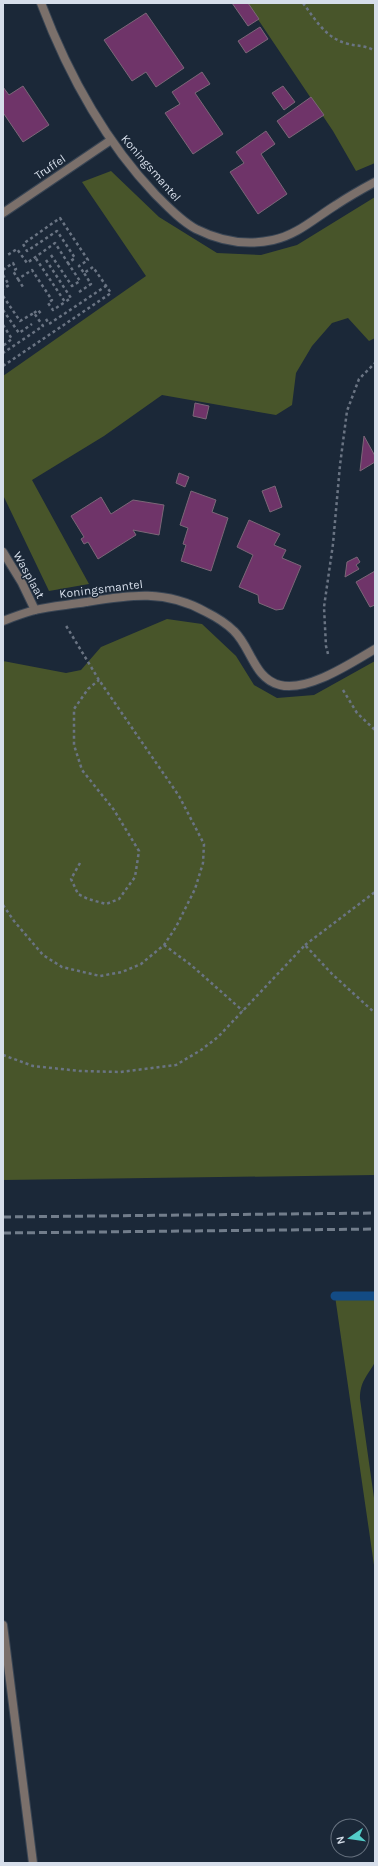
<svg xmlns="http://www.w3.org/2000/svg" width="378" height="1866" viewBox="0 0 378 1866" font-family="Karla,sans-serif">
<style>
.green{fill:#48552a}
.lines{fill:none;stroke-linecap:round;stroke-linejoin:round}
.stream{stroke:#134b84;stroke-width:9}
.building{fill:#6f3469;stroke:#7b6778}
.lane-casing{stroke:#394554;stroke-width:10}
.street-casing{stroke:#394554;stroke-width:10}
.path{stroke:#6a7483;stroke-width:2.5;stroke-dasharray:3 3;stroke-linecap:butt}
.lane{stroke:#7b706b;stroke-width:8}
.street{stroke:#7b706b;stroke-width:8}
.rail{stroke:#727d8b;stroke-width:3;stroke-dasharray:8 4;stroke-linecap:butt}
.labels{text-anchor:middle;stroke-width:3;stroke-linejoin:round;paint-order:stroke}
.street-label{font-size:12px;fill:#d6deea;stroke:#1b2838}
</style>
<rect width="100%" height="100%" fill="#1b2838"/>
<g class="green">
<polygon points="247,3 375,3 375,163 356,171 333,131"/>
<polygon points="111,171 159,217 217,253 261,255 297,245 375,197 375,338 369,341 348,318 332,323 312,346 296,373 292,405 276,415 162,395 104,436 32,480 89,584 49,591 3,495 3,376 146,276 82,182"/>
<polygon points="167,619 202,624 236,656 254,685 277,698 314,695 375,661 375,1175 3,1180 3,661 66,673 81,670 101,647"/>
<path d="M335,1296H375C375,1305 377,1357 375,1362C367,1377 360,1381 360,1399L375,1505V1572Z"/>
</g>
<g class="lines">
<polyline class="stream" points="335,1296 375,1296"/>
</g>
<g class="building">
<polygon points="232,3 248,3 259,19 248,26"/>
<polygon points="146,13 184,68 156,87 146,72 132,81 104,40"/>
<polygon points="260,27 268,39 246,53 238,41"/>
<polygon points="202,72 210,84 195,93 223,134 193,154 165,113 180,104 172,92"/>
<polygon points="23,86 49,125 23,142 4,114 3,115 3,87 9,95"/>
<polygon points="283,86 295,102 284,110 272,93"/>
<polygon points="311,97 324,115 289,138 277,121"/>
<polygon points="266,131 275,144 261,154 287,194 258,214 230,172 244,163 236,152"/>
<polygon points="195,403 209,406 206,419 193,416"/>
<polygon points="364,436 375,456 375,462 360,471"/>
<polygon points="179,473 189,477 185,487 176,483"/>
<polygon points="275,486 282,507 270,512 262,491"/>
<polygon points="191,491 216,500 212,512 228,518 211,571 181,561 186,545 183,544 188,528 180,525"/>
<polygon points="101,497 111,514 133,500 164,505 159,535 133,530 136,535 98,559 88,542 84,544 81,539 84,537 71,516"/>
<polygon points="249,520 280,534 274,545 286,550 282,558 301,566 283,609 276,610 259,603 258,595 239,587 253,555 237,547"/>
<polygon points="357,557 360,562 356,565 359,569 345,577 347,562"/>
<polygon points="375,571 375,605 370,607 356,582"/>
</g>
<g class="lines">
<g class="lane-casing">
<polyline id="lane" points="3,1625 33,1863"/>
</g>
<g class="street-casing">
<g id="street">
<path d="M41,3C68,74 103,139 155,194C167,206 181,221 196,229C220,241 246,246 273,240C297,235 315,218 336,205C348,197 362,189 375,182"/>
<polyline points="3,213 111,140"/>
<polyline points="3,552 22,583 35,610"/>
<path d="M3,621C13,617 24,613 35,610C51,606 69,605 86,602C130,595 165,589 206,612C216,617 226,623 234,631C251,647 254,679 280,685C308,692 351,663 375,649"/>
</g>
</g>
<g class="path">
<path d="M303,3C315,19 325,37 345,43C357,47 363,44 375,51"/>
<polyline points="51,255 72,286 80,281 68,263"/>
<polyline points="46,260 71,298 65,302"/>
<polyline points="3,270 13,263 16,269 13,271 18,279 32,270 52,300 48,303 53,310 65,302 35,257"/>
<polyline points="3,275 9,285 3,289"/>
<polyline points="18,279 23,287"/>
<polyline points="79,292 91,284 84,273"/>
<polyline points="3,296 20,321 34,313 43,326 3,353"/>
<polyline points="3,310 19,333 32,324"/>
<polyline points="34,313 38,310 42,315"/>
<polyline points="46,319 49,324 106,286"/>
<polyline points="3,325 12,339 4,345 3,343"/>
<polyline points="3,366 111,293 93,267 84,273 79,266 88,260 60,218 23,244 27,251 57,231 75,258 68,263 55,243 27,263 17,249 6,256"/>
<polyline points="328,654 326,646 324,607 333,544 340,465 347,411 359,379 375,363"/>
<polyline points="343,690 357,713 375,730"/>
<polyline points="80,863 71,879 78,894 88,899 106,904 119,899 135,877 139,851 114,810 82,770 74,745 74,709 88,689 99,680"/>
<polyline points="3,905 14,921 43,955 62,967 100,976 122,972 141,964 164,945 176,927 195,889 203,863 204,844 179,796 99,680 65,624"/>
<polyline points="164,945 191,965 243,1011"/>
<polyline points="305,945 375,892"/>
<polyline points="3,1055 33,1066 80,1071 120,1072 176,1065 201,1050 218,1037 305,945 332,974 375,1013"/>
</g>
<use href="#lane" class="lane"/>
<use href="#street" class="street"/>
<g class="rail">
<polyline points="3,1217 375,1213"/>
<polyline points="3,1233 375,1229"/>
</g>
</g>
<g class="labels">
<g class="street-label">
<text transform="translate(50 167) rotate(-34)" y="4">Truffel</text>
<text transform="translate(151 168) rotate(49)" y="4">Koningsmantel</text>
<text transform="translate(29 575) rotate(61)" y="4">Wasplaat</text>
<text transform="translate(101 589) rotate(-7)" y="4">Koningsmantel</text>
</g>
</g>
<rect width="378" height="1866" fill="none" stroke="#d6deea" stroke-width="8"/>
<g transform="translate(350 1838) rotate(257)"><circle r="19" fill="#1b2838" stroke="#66717f"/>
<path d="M0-3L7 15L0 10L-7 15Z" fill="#53cdc9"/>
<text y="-6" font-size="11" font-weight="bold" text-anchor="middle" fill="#d6deea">N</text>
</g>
</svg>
